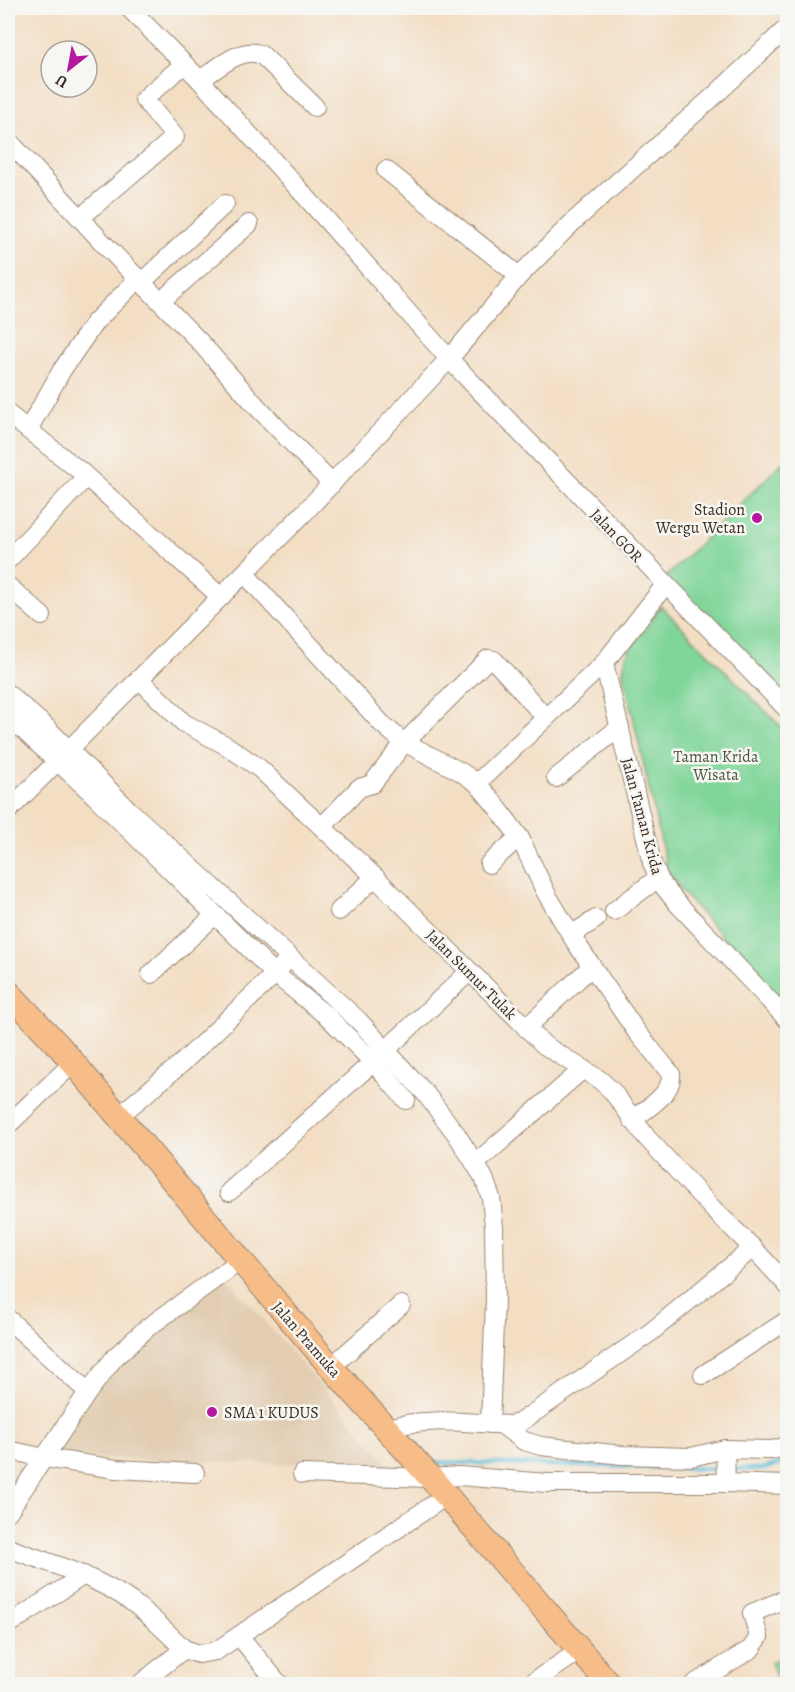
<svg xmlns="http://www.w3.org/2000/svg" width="795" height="1692" viewBox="0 0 795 1692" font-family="Alegreya,serif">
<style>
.built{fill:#e2cdb2}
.green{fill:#80d599;stroke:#5e805c;stroke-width:1.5}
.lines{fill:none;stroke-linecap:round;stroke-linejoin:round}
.stream{stroke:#59bbd7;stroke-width:4.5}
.minor-casing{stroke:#978471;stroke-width:20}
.major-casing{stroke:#978471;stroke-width:26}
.minor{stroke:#fff;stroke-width:18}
.major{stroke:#f7bd88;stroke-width:24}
.poi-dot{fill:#b5179e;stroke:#f6f6f2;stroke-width:2}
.labels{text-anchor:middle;stroke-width:5;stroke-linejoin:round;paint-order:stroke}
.poi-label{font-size:16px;fill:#3b2a1e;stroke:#f6f6f2;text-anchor:end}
.street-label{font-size:16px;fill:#3b2a1e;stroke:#f6f6f2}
.park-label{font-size:16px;fill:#4c553d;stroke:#f6f6f2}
</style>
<rect width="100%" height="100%" fill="#f6f6f2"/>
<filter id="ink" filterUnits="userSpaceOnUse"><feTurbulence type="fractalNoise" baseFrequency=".0167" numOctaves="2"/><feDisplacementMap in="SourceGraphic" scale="12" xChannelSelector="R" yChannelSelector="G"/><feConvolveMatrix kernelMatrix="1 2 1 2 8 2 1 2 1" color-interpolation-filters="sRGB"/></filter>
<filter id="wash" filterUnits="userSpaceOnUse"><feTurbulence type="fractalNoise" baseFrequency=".008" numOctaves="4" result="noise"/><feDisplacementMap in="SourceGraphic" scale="24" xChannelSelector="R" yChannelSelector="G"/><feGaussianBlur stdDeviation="1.35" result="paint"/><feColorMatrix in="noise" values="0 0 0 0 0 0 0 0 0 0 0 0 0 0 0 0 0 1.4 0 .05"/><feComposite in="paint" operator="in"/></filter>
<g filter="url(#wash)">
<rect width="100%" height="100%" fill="#f3dec4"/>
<polygon class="built" points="223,1273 391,1467 52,1457 111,1367"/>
<g class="green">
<polygon points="787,458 787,699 664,579"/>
<polygon points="661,606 787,733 787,1008 683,893 667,869 623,672 626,655"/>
<polygon points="787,1656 787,1684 779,1684 771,1662"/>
</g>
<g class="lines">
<g class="stream">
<polyline points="427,1462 722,1469"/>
<polyline points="730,1469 763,1469 788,1461"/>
</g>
</g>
</g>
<g filter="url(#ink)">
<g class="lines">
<g class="minor-casing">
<g id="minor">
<polyline points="129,8 200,80 324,217 449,359 788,710"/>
<path d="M200,80C217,69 243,44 263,56L315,107"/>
<polyline points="8,140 104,244 198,340 260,410 332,484"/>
<polyline points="386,170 519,276"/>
<polyline points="80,218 175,137 144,99 184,64"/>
<polyline points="142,282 225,204"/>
<polyline points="161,301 249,224"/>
<polyline points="8,414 80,471 221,597"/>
<polyline points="28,430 62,370 95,322 138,279"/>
<polyline points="8,560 86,477"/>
<path d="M245,574L382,724L402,741L461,772L477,783L497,807L520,838L546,893L574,940L636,1031L671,1074C673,1094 646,1109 632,1120"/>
<polyline points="665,585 604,663 652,863 661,883 676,902 788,1020"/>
<polyline points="8,586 42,616"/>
<polyline points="139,679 184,723 227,746 259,768 375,877 544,1045 600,1080 612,1091 647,1138 713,1209 753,1248 788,1286"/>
<polyline points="8,694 45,726 130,811 359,1021 425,1093 457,1135 484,1178 491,1198 494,1227 495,1299 490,1424"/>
<polyline points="8,716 95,796 275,974 182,1063 119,1116"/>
<polyline points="556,778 620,727"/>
<polyline points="477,783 604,663"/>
<polyline points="8,811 303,514 449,359 519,276 574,221 714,96 788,27"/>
<polyline points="322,827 359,788 372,784 404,743 488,659 494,660 545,717"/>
<polyline points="489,864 519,837"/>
<polyline points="339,911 375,877"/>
<polyline points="614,911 658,878"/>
<polyline points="571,935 596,919"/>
<polyline points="282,966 275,974 329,1018 373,1062 469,972"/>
<polyline points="151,974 215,915"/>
<polyline points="526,1028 592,966"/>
<polyline points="8,1125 73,1063"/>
<polyline points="475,1164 583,1069"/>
<polyline points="229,1192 373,1062 406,1100"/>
<polyline points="8,1319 88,1392"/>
<polyline points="331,1367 401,1305"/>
<polyline points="703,1375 788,1320"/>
<polyline points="502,1425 524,1441 541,1446 622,1455 691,1457 725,1449 772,1450 788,1446"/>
<path d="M385,1429C426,1416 468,1423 510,1425L519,1423L651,1332L753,1248"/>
<polyline points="725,1449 726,1483"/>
<polyline points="8,1450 45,1458 116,1469 195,1473"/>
<polyline points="302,1474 431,1478 459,1476 547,1483 726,1483 788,1485"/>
<polyline points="8,1512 88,1392 115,1357 147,1328 240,1261"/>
<path d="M8,1548C50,1563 95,1576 132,1602C151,1616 168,1633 184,1649"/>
<polyline points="8,1625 84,1575"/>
<polyline points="239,1636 279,1684"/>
<polyline points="140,1684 184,1649 199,1654 216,1651 446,1496"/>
<polyline points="530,1684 581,1650"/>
<polyline points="694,1684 751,1649 759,1637 752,1613 788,1598"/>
</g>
</g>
<g class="major-casing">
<polyline id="major" points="8,992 59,1046 331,1367 438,1486 609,1684"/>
</g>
<use href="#minor" class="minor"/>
<use href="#major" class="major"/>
</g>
</g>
<g class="poi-dot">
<circle cx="757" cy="518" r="6"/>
<circle cx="212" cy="1412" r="6"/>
</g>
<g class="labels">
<g class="poi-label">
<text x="745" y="515">Stadion<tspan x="745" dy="18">Wergu Wetan</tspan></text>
<text x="224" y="1418" text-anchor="start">SMA 1 KUDUS</text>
</g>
<g class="street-label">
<text transform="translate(617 535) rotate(46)" y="6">Jalan GOR</text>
<text transform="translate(643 816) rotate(75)" y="6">Jalan Taman Krida</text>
<text transform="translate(472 974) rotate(45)" y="6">Jalan Sumur Tulak</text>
<text transform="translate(307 1339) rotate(49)" y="6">Jalan Pramuka</text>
</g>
<g class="park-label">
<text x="716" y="762">Taman Krida<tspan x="716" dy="18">Wisata</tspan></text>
</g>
</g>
<rect width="795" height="1692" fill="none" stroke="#f6f6f2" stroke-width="30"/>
<g transform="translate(69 69) rotate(211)"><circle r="28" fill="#f6f6f2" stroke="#aba49d" stroke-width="1.5"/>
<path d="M0-4.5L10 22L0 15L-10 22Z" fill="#b5179e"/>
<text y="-9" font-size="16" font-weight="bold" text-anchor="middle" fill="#3b2a1e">U</text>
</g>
</svg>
